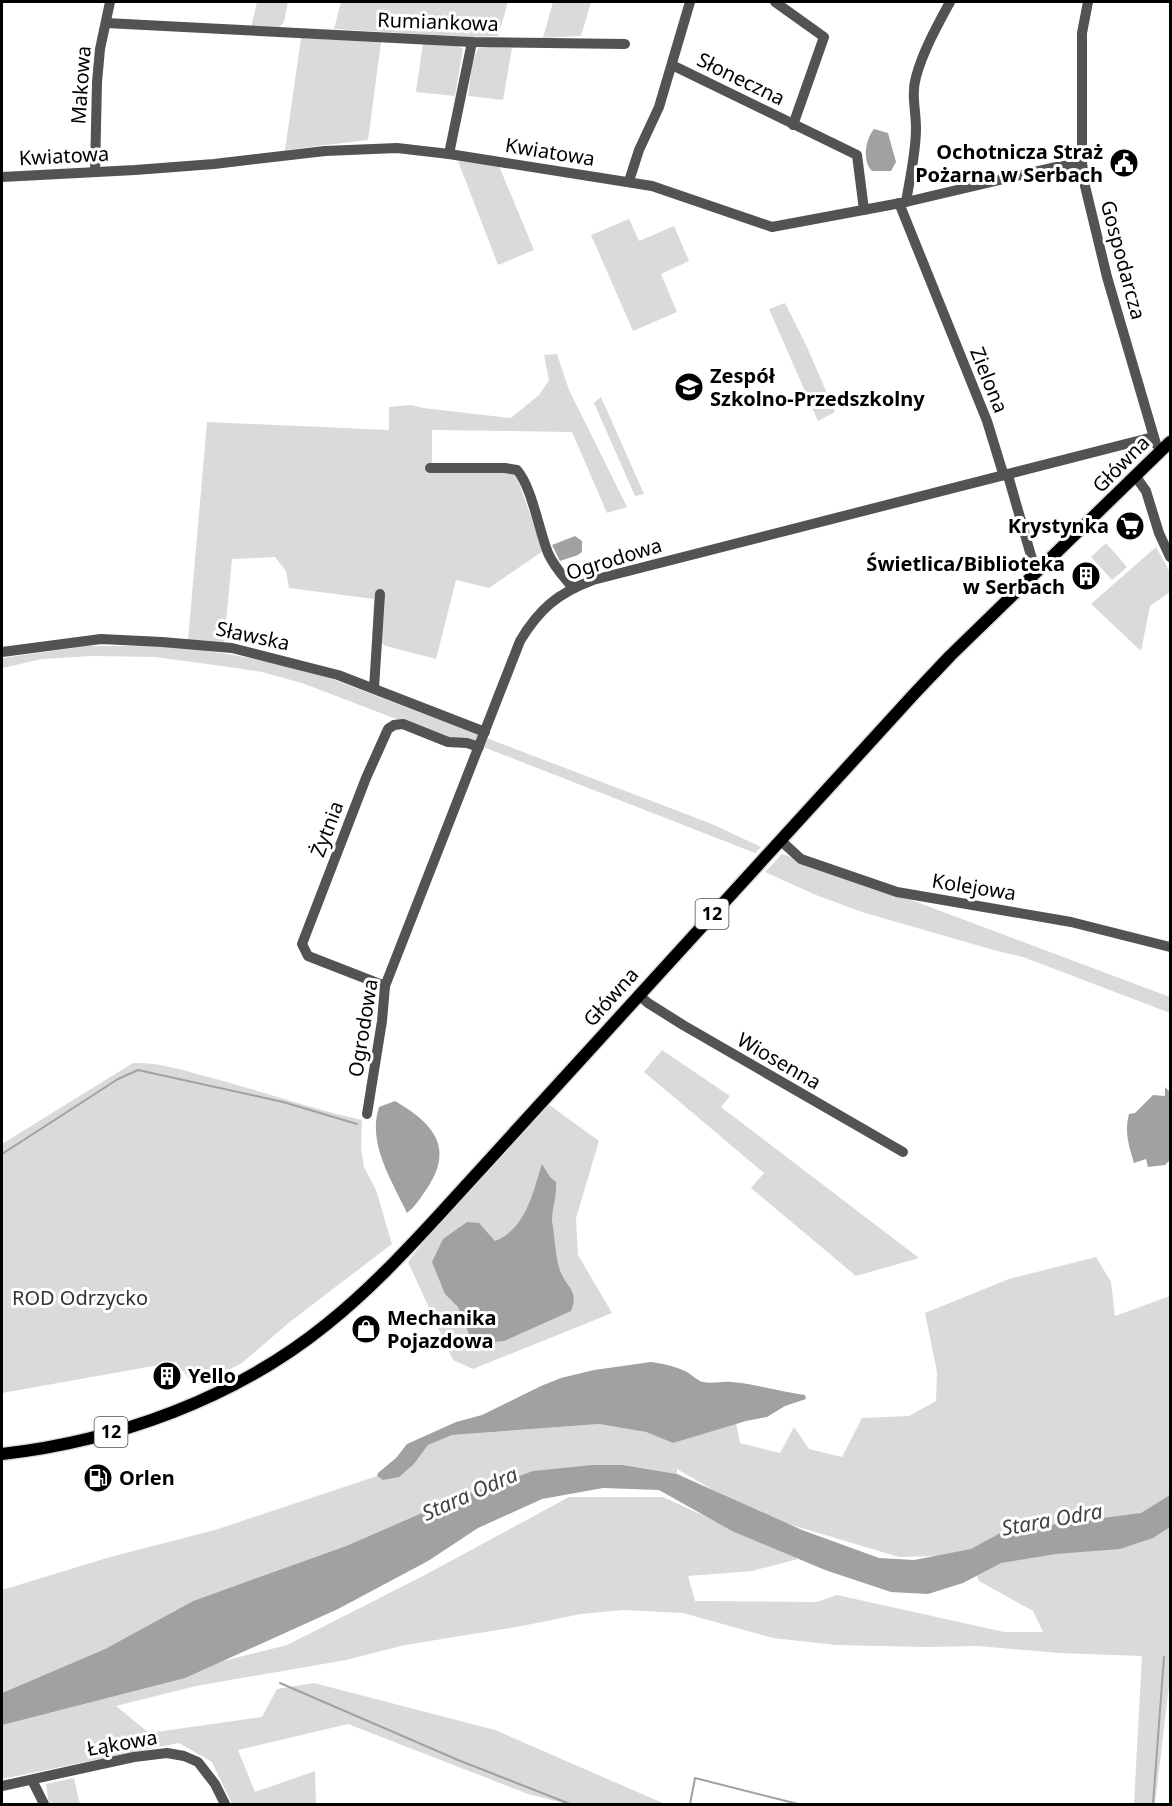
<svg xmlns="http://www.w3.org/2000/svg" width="1172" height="1806" viewBox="0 0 1172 1806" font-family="'Noto Sans',sans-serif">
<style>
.green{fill:#dadada}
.water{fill:#a1a1a1}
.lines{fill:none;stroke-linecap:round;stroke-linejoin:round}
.stream{stroke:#a1a1a1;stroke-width:2}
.major-casing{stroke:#dbdbdb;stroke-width:15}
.minor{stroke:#535353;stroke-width:10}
.major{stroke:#000;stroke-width:12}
.labels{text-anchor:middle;stroke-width:6;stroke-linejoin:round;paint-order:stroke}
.shield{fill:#fff;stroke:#4c4c4c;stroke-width:1.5}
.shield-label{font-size:18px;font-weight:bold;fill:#000}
.street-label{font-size:20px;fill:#000;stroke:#fff}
.poi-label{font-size:20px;font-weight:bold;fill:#000;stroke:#fff;text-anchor:start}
.park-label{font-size:20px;fill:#313131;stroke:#fff}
.water-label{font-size:21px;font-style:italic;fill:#424242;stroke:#fff}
</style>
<rect width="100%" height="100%" fill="#fff"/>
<g class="green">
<polygon points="257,2 288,2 284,22 279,28 251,27"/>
<polygon points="341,2 508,2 498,36 470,37 334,29"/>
<polygon points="553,2 591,2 581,36 543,38"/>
<polygon points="301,38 381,42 368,140 285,150"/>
<polygon points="423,43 455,44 463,49 455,96 416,92"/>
<polygon points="492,47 512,48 503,100 468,96 472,64 478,48"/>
<polygon points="458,161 499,166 534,250 498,265"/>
<polygon points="629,219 639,241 674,226 689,261 661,274 677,312 633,331 591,235"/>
<polygon points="785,303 807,347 835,412 818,421 769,309"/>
<polygon points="557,354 569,390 627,507 607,513 572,432 432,430 432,470 513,473 519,483 543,551 489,588 456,580 436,659 386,646 372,637 374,599 289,588 286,571 275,557 232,559 224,643 188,640 207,422 389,430 389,407 411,405 423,408 511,418 539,395 549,380 544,355"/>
<polygon points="601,397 644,494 635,496 594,403"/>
<polygon points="1106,543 1127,567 1112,580 1091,557"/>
<polygon points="1156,547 1170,572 1170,592 1150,606 1141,651 1091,604"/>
<path d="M88,646C128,646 169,645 209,651C246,656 282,665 319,674L712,824L761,847L755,853L468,741H454L302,683L262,672L222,666L155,657L92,656L42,659L2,668V658Z"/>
<polygon points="782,854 906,898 1170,997 1170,1013 1023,957 997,951 862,912 816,895 765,872"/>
<polygon points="662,1050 730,1096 721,1107 919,1258 856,1276 751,1188 764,1173 644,1072"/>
<path d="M133,1063C156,1062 179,1069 201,1075C255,1089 308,1108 362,1120L361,1148L364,1167L376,1190L392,1244L291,1321L242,1363L195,1386L176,1362L2,1393V1144Z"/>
<polygon points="541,1099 599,1141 576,1218 578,1255 612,1313 473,1369 453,1360 408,1262 476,1172"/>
<polygon points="1096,1257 1111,1282 1115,1316 1170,1296 1170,1677 1155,1804 1134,1804 1142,1656 1060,1653 978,1646 925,1647 836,1645 773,1638 683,1613 623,1610 581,1614 522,1626 405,1645 346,1660 196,1686 116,1706 149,1733 262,1717 277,1689 314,1683 495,1730 665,1804 567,1804 528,1794 348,1724 238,1750 255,1792 315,1771 316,1804 232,1804 212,1762 179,1743 2,1779 2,1717 287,1645 423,1576 569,1497 663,1497 798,1559 752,1571 688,1576 695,1601 817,1602 837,1595 1004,1632 1043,1632 1033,1611 979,1581 968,1555 899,1557 785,1523 727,1498 677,1469 677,1474 623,1465 452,1500 346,1546 193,1601 105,1649 2,1693 2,1590 110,1557 215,1530 377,1476 384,1480 414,1464 428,1445 452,1435 599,1424 646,1432 673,1443 736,1423 740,1443 780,1453 794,1427 809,1449 842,1457 862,1418 909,1416 936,1401 937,1372 925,1313 1009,1279"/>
<polygon points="74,1778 80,1804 49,1804 46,1784"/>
</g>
<g class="water">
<path d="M874,129L888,133L896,162L891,171H872C862,161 865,140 874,129Z"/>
<polygon points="575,536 582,541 582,552 578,555 560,561 552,545"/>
<path d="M1165,1087L1170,1092V1160L1165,1165L1148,1167L1146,1159L1134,1163C1129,1146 1124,1132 1129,1114L1135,1113L1153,1095L1165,1096Z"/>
<path d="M395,1101C431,1122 455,1146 428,1187C421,1197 416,1206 407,1213C392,1181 367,1143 379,1107Z"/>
<path d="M542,1164L550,1177L556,1182C557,1196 552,1208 552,1221C555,1236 555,1259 561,1273C568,1289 579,1291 571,1311L504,1341L473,1344L458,1307L445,1294L432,1262L443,1239L467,1222L479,1223L495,1241C526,1229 533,1192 542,1164Z"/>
<path d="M651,1362C664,1364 675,1366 687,1372C692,1375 698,1381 703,1382C711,1384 723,1381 731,1382C757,1384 780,1392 805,1395L806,1399L785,1406L767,1417L746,1421L673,1443L646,1432L599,1424L452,1435L428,1445L414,1464L399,1477L383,1480L377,1476L378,1473L396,1458L407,1444L456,1422L482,1415L541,1386L561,1378L594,1370Z"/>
<polygon points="592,1465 623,1465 677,1474 802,1530 879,1558 914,1560 971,1549 1004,1531 1141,1513 1170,1495 1170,1527 1153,1538 1120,1549 1056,1554 1001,1563 963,1583 928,1594 891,1592 825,1570 732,1531 659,1490 603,1488 542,1499 478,1528 428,1561 338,1609 185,1678 2,1725 2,1693 105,1649 193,1601 346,1546 452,1500 533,1471"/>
</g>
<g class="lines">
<g class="stream">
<polyline points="2,1154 118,1079 138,1070 283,1102 357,1124"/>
<polyline points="280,1683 458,1760 570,1804"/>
<polyline points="690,1804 695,1778 798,1804"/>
<polyline points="1153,1804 1164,1657"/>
</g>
<g class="major-casing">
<path id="major" d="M2,1454C117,1441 236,1398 327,1324C368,1291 403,1254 438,1216L914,694L950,656L1170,442"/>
</g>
<g class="minor">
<polyline points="775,2 824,37 793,125"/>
<polyline points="1088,2 1082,33 1082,163 1085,186 1107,277 1156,444"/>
<polyline points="106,23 472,42 625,44"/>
<polyline points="672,65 857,155 864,210"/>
<polyline points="449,154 472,42"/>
<polyline points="95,172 97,82 100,49 110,2"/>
<polyline points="2,177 135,170 214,164 325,151 397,148 449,154 652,186 772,227 906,202 1051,168 1082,163"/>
<polyline points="629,181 639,150 659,107 690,2"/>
<path d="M906,202C910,177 916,153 916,128C916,111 911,94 916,77C923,51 937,26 950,2"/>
<polyline points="899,203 987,421 1002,470 1009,479 1036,573"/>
<path d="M430,468H505L517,470C532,487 539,531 548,553C554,567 564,577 573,588"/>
<polyline points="1136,477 1146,491 1159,533 1170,557"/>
<polyline points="2,652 101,639 162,642 232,648 338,675 485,732"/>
<polyline points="374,688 380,594"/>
<polyline points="780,840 801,859 897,892 1071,922 1170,947"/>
<polyline points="385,986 308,956 302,944 366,778 388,729 394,725 403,724 448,742 467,743 479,747"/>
<polyline points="639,995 648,1003 683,1025 903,1152"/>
<path d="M367,1114L382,1021L385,986L520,641C539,609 558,593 593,580L1153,437"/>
<polyline points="32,1780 44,1804"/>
<polyline points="2,1786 134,1757 167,1753 184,1756 198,1762 215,1784 225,1804"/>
</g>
<use href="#major" class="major"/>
</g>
<defs>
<g id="civic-disc" transform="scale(1.5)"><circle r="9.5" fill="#000" stroke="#fff"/><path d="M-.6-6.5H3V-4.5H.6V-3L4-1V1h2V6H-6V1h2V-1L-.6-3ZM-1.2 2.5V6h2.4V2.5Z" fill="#fff"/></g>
<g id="school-disc" transform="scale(1.5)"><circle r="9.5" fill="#000" stroke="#fff"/><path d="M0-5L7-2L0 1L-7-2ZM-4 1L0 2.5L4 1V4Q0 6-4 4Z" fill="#fff"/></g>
<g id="supermarket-disc" transform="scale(1.5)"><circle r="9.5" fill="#000" stroke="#fff"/><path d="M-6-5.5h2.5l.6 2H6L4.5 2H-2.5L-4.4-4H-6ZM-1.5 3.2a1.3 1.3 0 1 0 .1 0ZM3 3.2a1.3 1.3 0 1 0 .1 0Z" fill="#fff"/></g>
<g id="building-disc" transform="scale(1.5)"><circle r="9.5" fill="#000" stroke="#fff"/><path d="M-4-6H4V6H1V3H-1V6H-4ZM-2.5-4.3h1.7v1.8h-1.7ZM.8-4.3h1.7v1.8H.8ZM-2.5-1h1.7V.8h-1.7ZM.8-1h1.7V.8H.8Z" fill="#fff"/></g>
<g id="shop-disc" transform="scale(1.5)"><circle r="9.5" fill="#000" stroke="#fff"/><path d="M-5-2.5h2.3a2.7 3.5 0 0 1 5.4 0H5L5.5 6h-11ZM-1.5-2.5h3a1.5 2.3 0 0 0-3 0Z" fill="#fff"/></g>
<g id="fuel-disc" transform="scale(1.5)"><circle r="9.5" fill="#000" stroke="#fff"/><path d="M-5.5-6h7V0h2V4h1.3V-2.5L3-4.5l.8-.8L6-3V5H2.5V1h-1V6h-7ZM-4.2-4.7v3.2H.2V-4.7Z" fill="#fff"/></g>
</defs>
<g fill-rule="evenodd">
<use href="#civic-disc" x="1124" y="163"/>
<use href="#school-disc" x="689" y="387"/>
<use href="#supermarket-disc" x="1130" y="526"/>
<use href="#building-disc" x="1086" y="576"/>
<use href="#shop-disc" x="366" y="1329"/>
<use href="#building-disc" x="167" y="1376"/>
<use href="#fuel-disc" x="98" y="1478"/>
</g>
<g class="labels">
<g class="shield">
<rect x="695.5" y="899" width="33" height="30" rx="4.5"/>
<rect x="94.5" y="1417" width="33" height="30" rx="4.5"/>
</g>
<g class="shield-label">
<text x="712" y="920">12</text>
<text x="111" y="1438">12</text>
</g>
<g class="street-label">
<text transform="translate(438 22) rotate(2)" y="7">Rumiankowa</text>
<text transform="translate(741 79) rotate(26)" y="7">Słoneczna</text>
<text transform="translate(81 85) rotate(-86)" y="7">Makowa</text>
<text transform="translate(550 152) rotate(9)" y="7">Kwiatowa</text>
<text transform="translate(64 156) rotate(-3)" y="7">Kwiatowa</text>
<text transform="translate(1123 260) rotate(75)" y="7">Gospodarcza</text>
<text transform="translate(989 380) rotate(68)" y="7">Zielona</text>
<text transform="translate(1121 464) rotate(-45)" y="7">Główna</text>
<text transform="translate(614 559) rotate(-17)" y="7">Ogrodowa</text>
<text transform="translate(253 636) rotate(12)" y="7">Sławska</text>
<text transform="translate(327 829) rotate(-69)" y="7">Żytnia</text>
<text transform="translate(974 887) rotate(9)" y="7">Kolejowa</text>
<text transform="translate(611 997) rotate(-48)" y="7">Główna</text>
<text transform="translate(363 1028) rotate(-81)" y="7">Ogrodowa</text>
<text transform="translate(779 1061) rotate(30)" y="7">Wiosenna</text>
<text transform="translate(122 1743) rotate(-10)" y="7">Łąkowa</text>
</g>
<g class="poi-label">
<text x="1103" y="159" text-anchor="end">Ochotnicza Straż<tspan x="1103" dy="23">Pożarna w Serbach</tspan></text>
<text x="710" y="383">Zespół<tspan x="710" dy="23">Szkolno-Przedszkolny</tspan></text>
<text x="1109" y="533" text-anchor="end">Krystynka</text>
<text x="1065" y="571" text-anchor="end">Świetlica/Biblioteka<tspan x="1065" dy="23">w Serbach</tspan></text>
<text x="387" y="1325">Mechanika<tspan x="387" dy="23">Pojazdowa</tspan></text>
<text x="188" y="1383">Yello</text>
<text x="119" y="1485">Orlen</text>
</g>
<g class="park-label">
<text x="80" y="1305">ROD Odrzycko</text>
</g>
<g class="water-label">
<text transform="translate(470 1494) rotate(-24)" y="7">Stara Odra</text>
<text transform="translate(1052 1520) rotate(-10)" y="7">Stara Odra</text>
</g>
</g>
<rect width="1172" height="1806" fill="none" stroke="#000000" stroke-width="6"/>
</svg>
